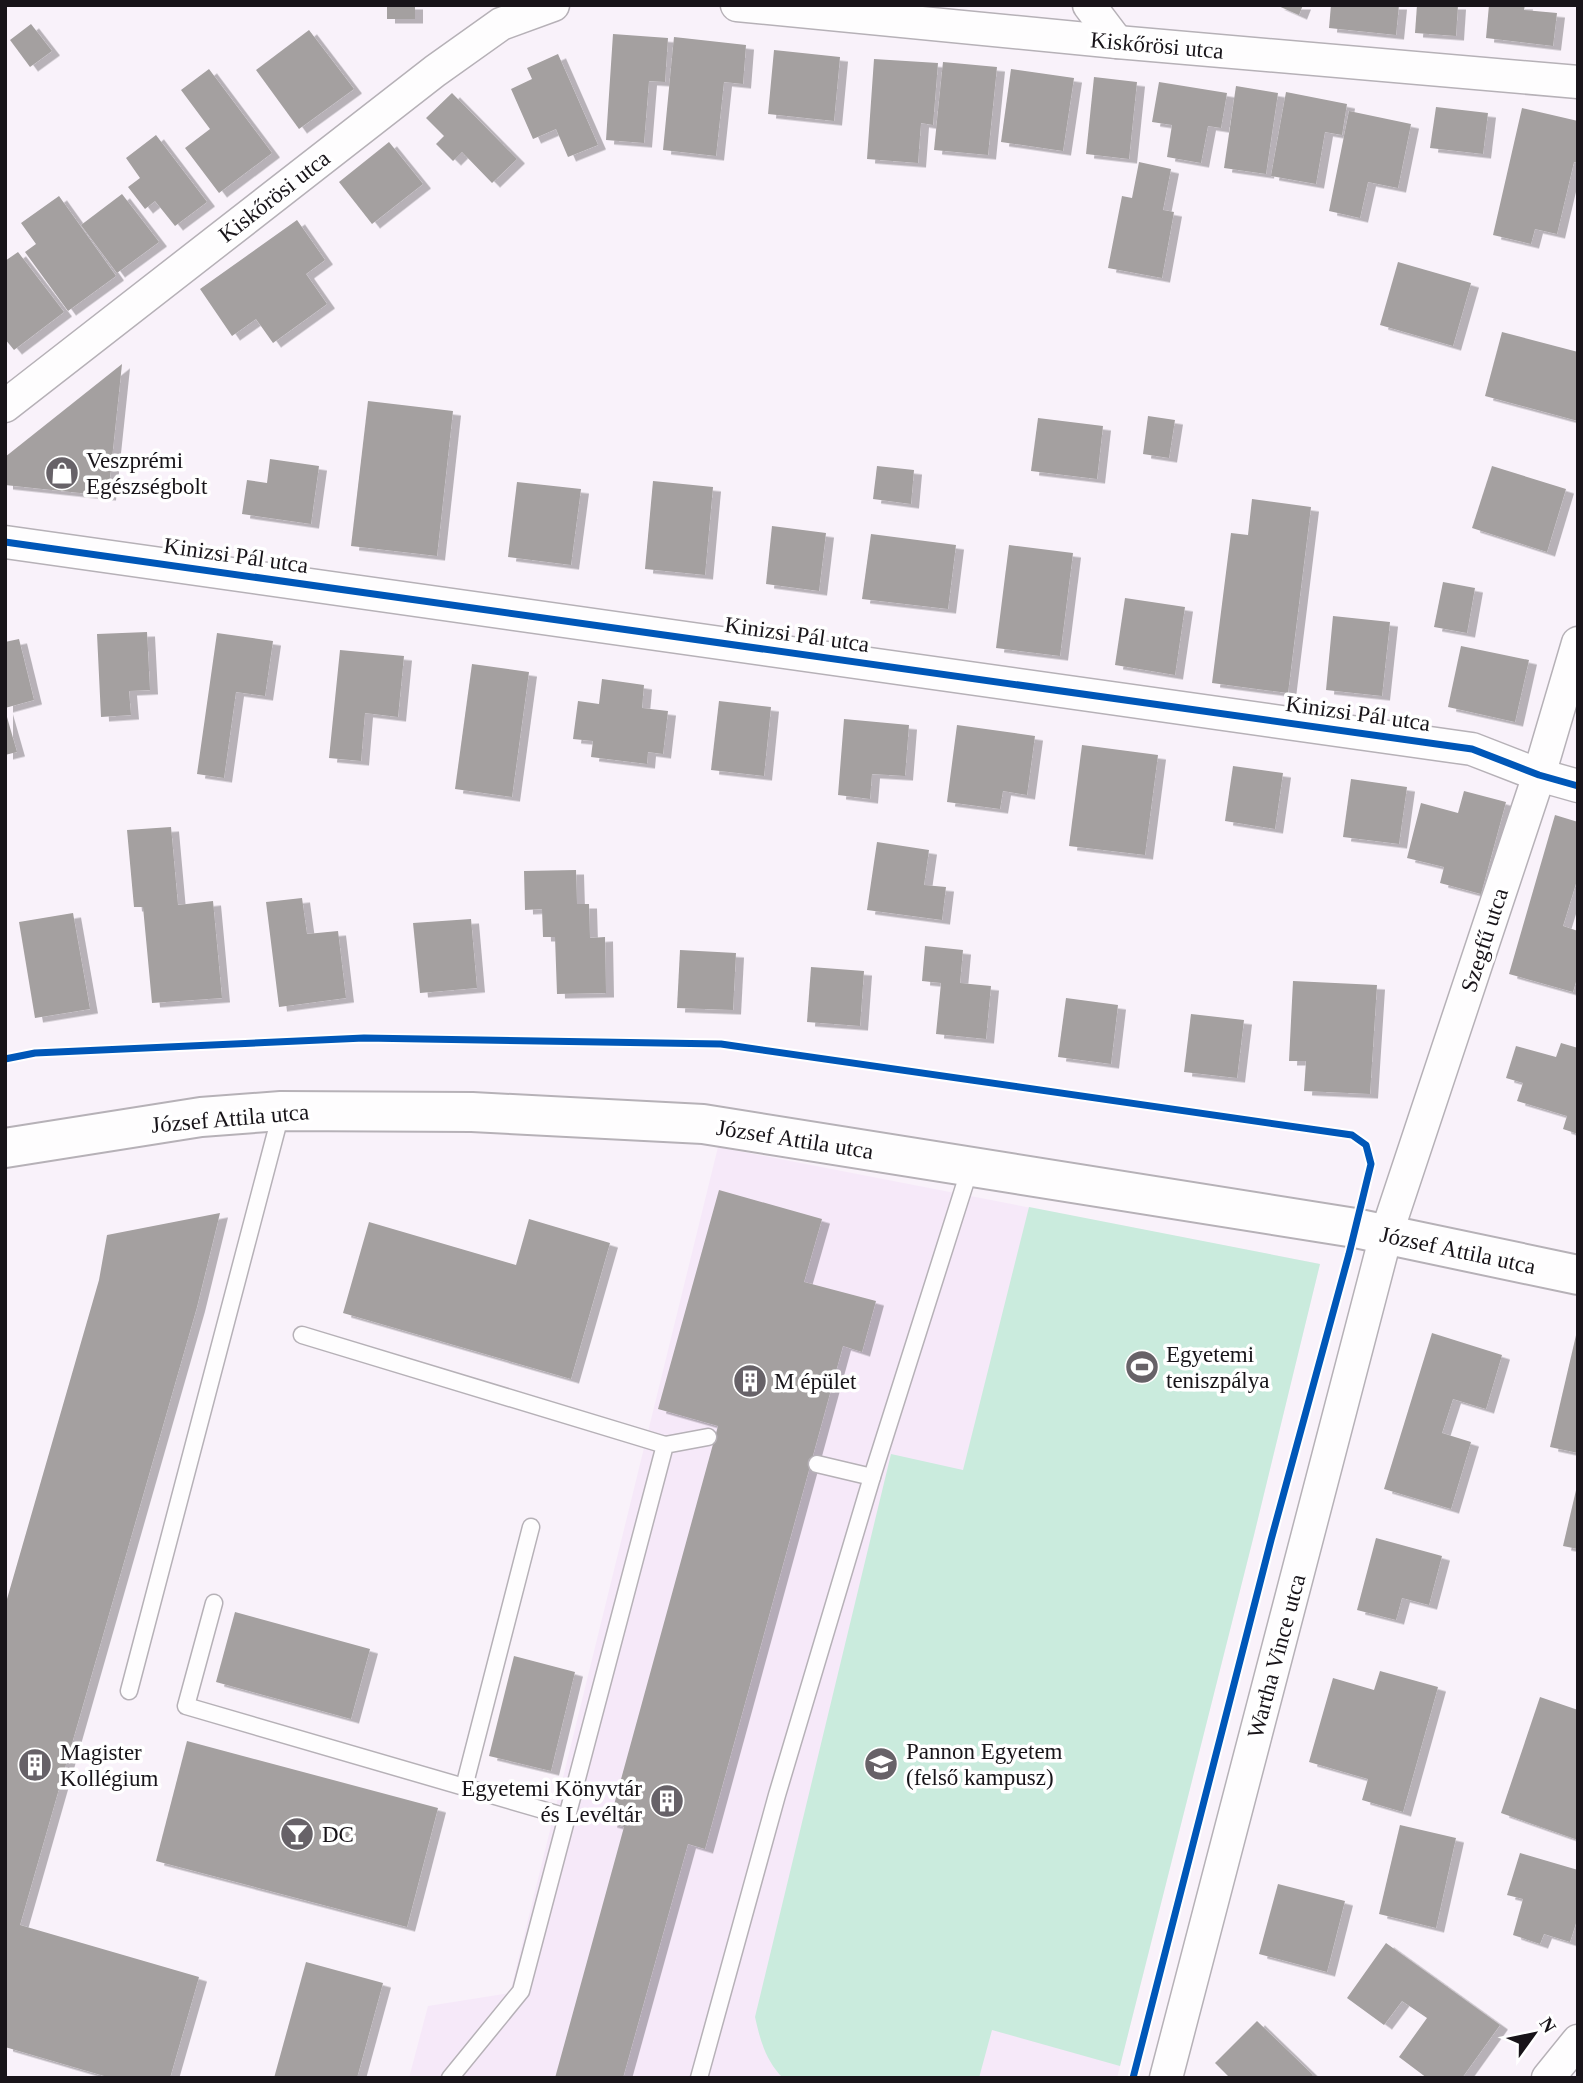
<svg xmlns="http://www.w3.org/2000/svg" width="1583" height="2083" viewBox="0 0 1583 2083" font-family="'Times New Roman',serif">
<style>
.built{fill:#f6e9f9}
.green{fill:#caebdd}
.building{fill:#a4a0a0;filter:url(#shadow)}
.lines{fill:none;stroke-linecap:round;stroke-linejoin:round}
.service-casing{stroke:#b6b1b7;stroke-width:19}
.minor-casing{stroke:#b6b1b7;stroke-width:35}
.tertiary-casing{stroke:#b6b1b7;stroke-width:42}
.service{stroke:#fefdfe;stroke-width:16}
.minor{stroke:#fefdfe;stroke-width:32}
.tertiary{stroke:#fefdfe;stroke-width:38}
.cycleway-casing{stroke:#fff;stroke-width:11}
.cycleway{stroke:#0057b8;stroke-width:7}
.labels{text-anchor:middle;stroke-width:7;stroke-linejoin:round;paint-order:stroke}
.street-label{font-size:23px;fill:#181419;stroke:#fff}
.poi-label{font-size:23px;fill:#181419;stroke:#fff;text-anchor:start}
</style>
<defs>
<filter id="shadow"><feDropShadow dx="8" dy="4.5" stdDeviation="0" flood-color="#0004"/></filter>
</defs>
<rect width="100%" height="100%" fill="#f9f2fa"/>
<polygon class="built" points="718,1147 1320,1264 1254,1535 1117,2078 409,2078 428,2006 510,1993"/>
<path class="green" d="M1029,1207L1320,1264L1254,1535L1120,2066L992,2030L979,2078H783C766,2061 760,2040 755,2017L891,1454L963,1470Z"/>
<g class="building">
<rect x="387" y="5" width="28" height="14"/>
<polygon points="1276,5 1303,5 1299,15"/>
<polygon points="1331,5 1399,5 1396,35 1329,28"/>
<polygon points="1417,5 1458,5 1456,36 1415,33"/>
<polygon points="1489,5 1525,5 1524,10 1557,13 1553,46 1486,38"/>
<polygon points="31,24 52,51 30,67 10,40"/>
<polygon points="309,30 354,89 299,129 256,70"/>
<polygon points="613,34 668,38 665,82 649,81 644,143 606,140"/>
<polygon points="674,37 746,45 743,84 724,82 716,156 663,150"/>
<polygon points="774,50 840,57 834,121 768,114"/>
<polygon points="558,54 598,145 568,157 556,129 533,139 511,89 532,79 527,68"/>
<polygon points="874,59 938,63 933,125 921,123 918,163 867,159"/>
<polygon points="943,62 997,67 988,155 934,150"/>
<polygon points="209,69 272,153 219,193 185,148 210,129 181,90"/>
<polygon points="1011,69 1074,78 1063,151 1001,142"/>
<polygon points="1094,77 1137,82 1129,159 1086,154"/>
<polygon points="1159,82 1227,93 1221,128 1208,126 1201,163 1167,157 1172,125 1152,122"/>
<polygon points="1236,86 1278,93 1266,174 1224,168"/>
<polygon points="1286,92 1347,104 1342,135 1325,132 1316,184 1271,176"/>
<polygon points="452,93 517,159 492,183 462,152 453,161 436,144 444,136 426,118"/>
<polygon points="1436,107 1488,113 1483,154 1430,148"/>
<polygon points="1522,108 1578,121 1578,163 1574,162 1557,234 1535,229 1531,244 1493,235"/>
<polygon points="1349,111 1411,124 1398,188 1368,182 1360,218 1329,211"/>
<polygon points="156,135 207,202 175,226 155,201 145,209 128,187 140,178 126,158"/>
<polygon points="389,142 423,184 372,224 339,182"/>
<polygon points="1139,162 1171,169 1163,210 1174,212 1162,278 1108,268 1122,196 1132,198"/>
<polygon points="122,194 159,242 117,273 81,225"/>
<polygon points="59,196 116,276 68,311 25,252 36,244 21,223"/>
<polygon points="297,220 325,260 306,274 327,304 273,343 256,319 232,336 200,289"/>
<polygon points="18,252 64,312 14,350 5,339 5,261"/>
<polygon points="1398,262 1471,283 1453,346 1380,325"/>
<polygon points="1502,332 1578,352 1578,421 1485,396"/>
<polygon points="122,364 108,496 5,485 5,457"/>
<polygon points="368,401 453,411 437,556 351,546"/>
<polygon points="1148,416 1175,420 1169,458 1143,454"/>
<polygon points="1038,418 1103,426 1097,479 1031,471"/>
<polygon points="270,459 319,466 311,524 242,514 247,480 267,483"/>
<polygon points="877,466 914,470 911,504 873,499"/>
<polygon points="1492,466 1566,489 1547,552 1472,528"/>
<polygon points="653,481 713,487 705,575 645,569"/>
<polygon points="517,482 581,489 571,565 508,557"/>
<polygon points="1252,499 1311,507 1288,693 1212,683 1231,533 1248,535"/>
<polygon points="772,526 826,533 819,591 766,584"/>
<polygon points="871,534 956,545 948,609 862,599"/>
<polygon points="1009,545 1073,553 1060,656 996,648"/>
<polygon points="1443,582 1475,588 1467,633 1434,627"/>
<polygon points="1125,598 1185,607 1175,675 1115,665"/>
<polygon points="1333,616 1390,622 1382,696 1326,690"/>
<polygon points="147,632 150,690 129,691 131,715 101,717 97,634"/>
<polygon points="217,633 273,641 265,696 236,692 224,778 197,774"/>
<polygon points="19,639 34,700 5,708 5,642"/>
<polygon points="1461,646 1529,660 1515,722 1448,707"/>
<polygon points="340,650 404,656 398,717 365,713 361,761 329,758"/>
<polygon points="472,664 529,672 512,797 455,789"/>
<polygon points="602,679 644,685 642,708 668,711 663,754 648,752 647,764 591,757 593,741 573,739 578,701 599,704"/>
<polygon points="719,701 771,707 764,776 711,770"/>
<polygon points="5,710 17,752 5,755"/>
<polygon points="844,719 909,725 905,776 872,774 870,799 838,795"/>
<polygon points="957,725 1035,736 1027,795 1003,791 1000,809 947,802"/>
<polygon points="1082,745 1158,755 1145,855 1069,846"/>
<polygon points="1233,766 1283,773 1275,829 1225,821"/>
<polygon points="1351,779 1407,787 1399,844 1343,837"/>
<polygon points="1464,791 1506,802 1481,894 1440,883 1444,867 1407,858 1421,803 1458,813"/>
<polygon points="1555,815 1578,822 1578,877 1563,926 1578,931 1578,975 1573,992 1509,974"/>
<polygon points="171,827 178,905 213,901 222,998 152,1003 143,907 134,907 127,830"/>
<polygon points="877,842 929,850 924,885 946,887 942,920 867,910"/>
<polygon points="576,870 577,904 589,904 590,938 605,937 606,993 557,994 555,937 543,937 542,909 525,910 524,871"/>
<polygon points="302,898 307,934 338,931 346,998 279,1007 266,902"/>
<polygon points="73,913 90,1009 35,1018 19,922"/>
<polygon points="471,919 477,988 420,993 413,923"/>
<polygon points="925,946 963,950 960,983 991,986 986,1039 936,1034 941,983 922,981"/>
<polygon points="680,950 736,953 733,1010 677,1008"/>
<polygon points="811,967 864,971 860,1026 807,1022"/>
<polygon points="1293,981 1377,985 1370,1094 1304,1091 1306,1061 1289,1061"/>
<polygon points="1066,998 1118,1005 1111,1064 1058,1057"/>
<polygon points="1191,1014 1244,1020 1237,1078 1184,1072"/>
<polygon points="1561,1043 1578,1048 1578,1134 1563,1129 1567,1116 1517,1101 1523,1083 1506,1078 1516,1046 1556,1057"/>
<polygon points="719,1190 822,1219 804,1282 876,1301 862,1352 843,1346 705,1849 688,1844 623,2078 555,2078 624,1827 609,1823 718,1426 658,1409"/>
<polygon points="220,1213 197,1307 20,1925 199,1977 170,2078 111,2078 5,2047 5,1606 99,1280 107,1235"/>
<polygon points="529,1219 610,1243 571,1379 343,1313 369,1222 516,1265"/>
<polygon points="1577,1331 1578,1331 1578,1453 1550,1447"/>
<polygon points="1432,1333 1502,1355 1486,1409 1453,1399 1442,1433 1471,1442 1451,1509 1384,1489"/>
<polygon points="1577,1486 1578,1486 1578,1549 1563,1546"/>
<polygon points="1376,1538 1442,1556 1429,1605 1402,1598 1396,1620 1357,1610"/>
<polygon points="235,1612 370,1649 351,1719 216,1682"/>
<polygon points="514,1656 575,1672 551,1771 489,1756"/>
<polygon points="1380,1671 1438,1687 1403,1812 1362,1800 1368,1779 1309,1762 1333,1678 1374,1690"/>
<polygon points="1540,1697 1578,1710 1578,1840 1501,1813"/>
<polygon points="187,1741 438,1808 407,1927 156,1861"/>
<polygon points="1400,1825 1456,1838 1436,1928 1379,1914"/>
<polygon points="1520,1853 1578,1870 1578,1917 1570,1942 1544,1934 1540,1944 1513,1935 1523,1899 1507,1895"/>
<polygon points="1278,1884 1345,1901 1327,1972 1259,1954"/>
<polygon points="1386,1943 1500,2025 1462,2078 1427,2078 1399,2057 1427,2018 1402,2001 1384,2025 1347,1998"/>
<polygon points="306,1962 383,1983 357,2078 274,2078"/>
<polygon points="1257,2021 1313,2075 1311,2078 1230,2078 1215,2063"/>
</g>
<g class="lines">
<g class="service-casing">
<g id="service">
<polyline points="302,1335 665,1445"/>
<polyline points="817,1464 872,1477"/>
<polyline points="214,1603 186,1706 567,1817"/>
<polyline points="129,1691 281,1113"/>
<polyline points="464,1787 531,1527"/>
<polyline points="450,2078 521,1991 665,1445 708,1437"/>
<polyline points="699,2078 777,1795 872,1477 970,1168"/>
</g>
</g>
<g class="minor-casing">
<g id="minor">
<polyline points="737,5 1117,42 1578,82"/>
<polyline points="1089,5 1117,42"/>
<polyline points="5,406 435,71 501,24 553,5"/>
<polyline points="5,542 1472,749 1539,775 1578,786"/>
<polyline points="1166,2078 1386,1235 1539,775 1578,643"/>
<polyline points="1548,2078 1578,2041"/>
</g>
</g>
<g class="tertiary-casing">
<polyline id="tertiary" points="5,1148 201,1117 281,1111 472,1112 703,1124 1355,1228 1578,1275"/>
</g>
<use href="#service" class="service"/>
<use href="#minor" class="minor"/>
<use href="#tertiary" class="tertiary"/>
<g class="cycleway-casing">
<g id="cycleway">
<polyline points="5,542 1472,749 1539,775 1578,786"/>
<polyline points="5,1059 35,1053 364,1038 721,1044 1352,1135 1366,1145 1371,1164 1349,1254 1271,1540 1133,2078"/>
</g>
</g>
<use href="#cycleway" class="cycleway"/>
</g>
<defs>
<g id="shop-disc" transform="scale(1.75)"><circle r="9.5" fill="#676268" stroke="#fff"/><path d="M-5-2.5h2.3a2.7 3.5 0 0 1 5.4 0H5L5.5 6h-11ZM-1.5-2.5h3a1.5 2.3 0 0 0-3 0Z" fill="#fff"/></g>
<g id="stadium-disc" transform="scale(1.75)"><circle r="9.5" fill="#676268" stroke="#fff"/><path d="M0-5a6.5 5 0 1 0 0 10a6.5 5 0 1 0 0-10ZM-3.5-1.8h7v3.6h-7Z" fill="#fff"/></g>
<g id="building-disc" transform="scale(1.75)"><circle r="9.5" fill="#676268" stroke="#fff"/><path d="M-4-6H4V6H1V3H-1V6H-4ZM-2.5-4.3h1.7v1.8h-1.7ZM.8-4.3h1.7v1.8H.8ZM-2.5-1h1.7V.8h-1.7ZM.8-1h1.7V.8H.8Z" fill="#fff"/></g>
<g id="university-disc" transform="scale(1.75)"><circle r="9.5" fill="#676268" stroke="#fff"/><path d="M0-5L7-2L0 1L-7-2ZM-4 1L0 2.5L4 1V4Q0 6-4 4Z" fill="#fff"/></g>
<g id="bar-disc" transform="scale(1.75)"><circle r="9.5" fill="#676268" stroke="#fff"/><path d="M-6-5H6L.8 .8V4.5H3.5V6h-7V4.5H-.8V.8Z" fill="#fff"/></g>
</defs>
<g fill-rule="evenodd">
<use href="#shop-disc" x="62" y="473"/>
<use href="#stadium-disc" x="1142" y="1367"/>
<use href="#building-disc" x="750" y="1381"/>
<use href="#university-disc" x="881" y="1764"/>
<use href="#building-disc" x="35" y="1765"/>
<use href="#building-disc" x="667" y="1801"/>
<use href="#bar-disc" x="297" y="1834"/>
</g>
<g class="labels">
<g class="street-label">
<text transform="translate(1157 45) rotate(5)" y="8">Kiskőrösi utca</text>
<text transform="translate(274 196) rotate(-38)" y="8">Kiskőrösi utca</text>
<text transform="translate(236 555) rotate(8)" y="8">Kinizsi Pál utca</text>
<text transform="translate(797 634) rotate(8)" y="8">Kinizsi Pál utca</text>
<text transform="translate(1358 713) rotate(8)" y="8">Kinizsi Pál utca</text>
<text transform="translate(1484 940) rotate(-72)" y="8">Szegfű utca</text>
<text transform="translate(230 1118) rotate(-5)" y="8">József Attila utca</text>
<text transform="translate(795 1139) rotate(9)" y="8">József Attila utca</text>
<text transform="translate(1458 1250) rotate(12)" y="8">József Attila utca</text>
<text transform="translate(1276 1656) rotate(-75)" y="8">Wartha Vince utca</text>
</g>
<g class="poi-label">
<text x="86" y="468">Veszprémi<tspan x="86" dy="26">Egészségbolt</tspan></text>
<text x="1166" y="1362">Egyetemi<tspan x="1166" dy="26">teniszpálya</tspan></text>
<text x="774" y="1389">M épület</text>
<text x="906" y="1759">Pannon Egyetem<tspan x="906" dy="26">(felső kampusz)</tspan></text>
<text x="60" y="1760">Magister<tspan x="60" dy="26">Kollégium</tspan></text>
<text x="642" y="1796" text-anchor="end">Egyetemi Könyvtár<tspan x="642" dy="26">és Levéltár</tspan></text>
<text x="322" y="1842">DC</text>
</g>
</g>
<rect width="1583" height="2083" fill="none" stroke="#181419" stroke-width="14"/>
<g transform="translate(1534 2034) rotate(57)" stroke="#ffffff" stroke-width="5" paint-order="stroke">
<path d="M0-5L12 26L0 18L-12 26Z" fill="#181419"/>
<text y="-10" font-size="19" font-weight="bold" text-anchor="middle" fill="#181419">N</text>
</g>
</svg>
